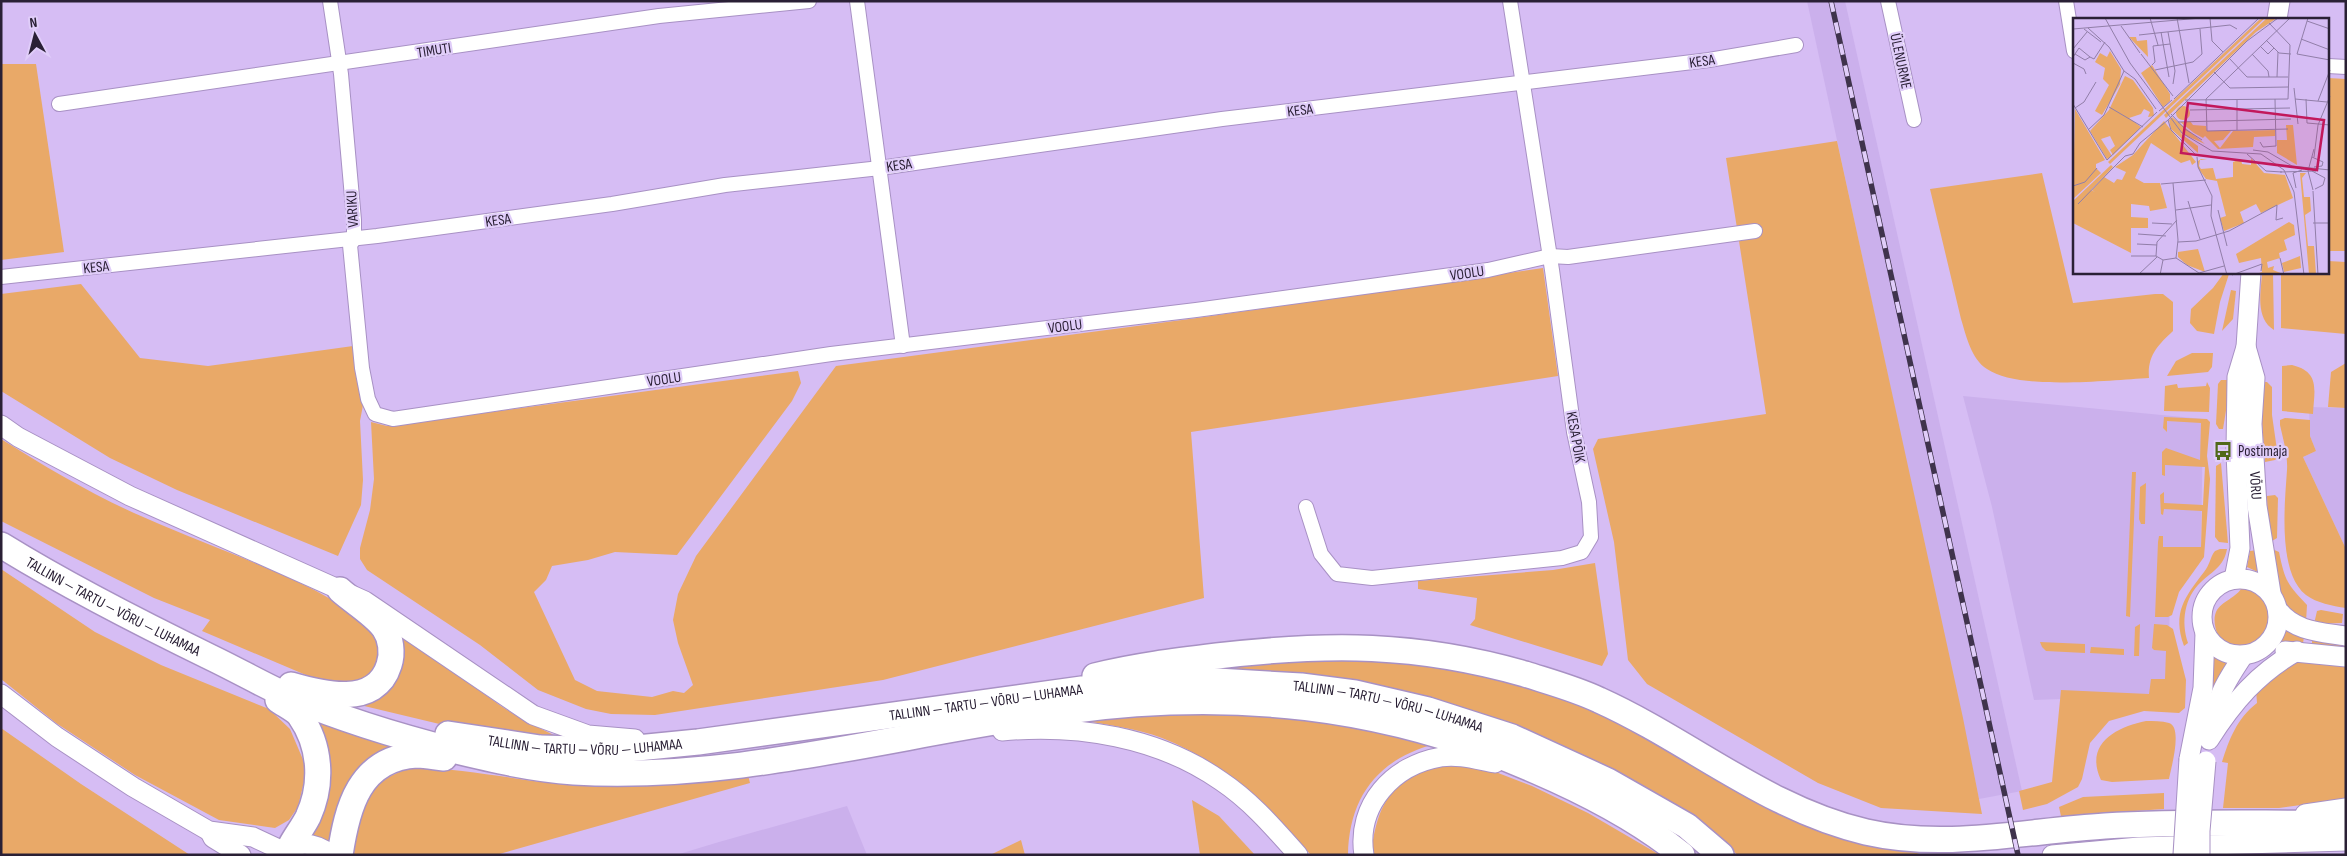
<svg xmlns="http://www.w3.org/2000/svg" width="2347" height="856" viewBox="0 0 2347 856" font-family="'Sofia Sans Condensed',sans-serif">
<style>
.built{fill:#cbb0ec}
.green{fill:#e9a968}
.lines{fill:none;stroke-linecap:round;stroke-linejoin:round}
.street-casing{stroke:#a891c4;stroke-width:16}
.secondary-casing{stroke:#a891c4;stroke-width:21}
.highway-casing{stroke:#a891c4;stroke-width:28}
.street{stroke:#fff;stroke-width:14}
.secondary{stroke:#fff;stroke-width:19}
.highway{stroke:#fff;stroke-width:25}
.rail-casing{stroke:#3f334c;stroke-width:5.5}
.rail{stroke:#e0cdf9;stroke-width:4;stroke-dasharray:11;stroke-linecap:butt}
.secondary-bridge-casing{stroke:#a891c4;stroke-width:21;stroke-linecap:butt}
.secondary-bridge{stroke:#fff;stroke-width:19}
.labels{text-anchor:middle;stroke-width:4.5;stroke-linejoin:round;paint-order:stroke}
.street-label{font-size:15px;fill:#2a2035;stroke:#e0cdf9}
.poi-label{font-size:15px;fill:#2a2035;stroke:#e0cdf9;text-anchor:start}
.inset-road{fill:none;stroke:#917ea8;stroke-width:1}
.view{fill:#c2185b;fill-opacity:0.15;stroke:#c2185b;stroke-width:2.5}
.inset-edge{fill:none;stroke:#2a2035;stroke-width:2.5}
</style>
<rect width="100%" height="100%" fill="#d6bdf4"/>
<g class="built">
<polygon points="1807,1 1845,1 2022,791 1979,799"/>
<polygon points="1963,396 2203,419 2201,547 2170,593 2168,695 2034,700 1992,507"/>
<polygon points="2309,407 2346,408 2346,549 2303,457 2316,451 2310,436"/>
<polygon points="847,806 867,855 676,855 719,842"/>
</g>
<g class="green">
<polygon points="1,64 36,64 64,252 1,260"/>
<polygon points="2328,78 2346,79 2346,251 2328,251"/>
<polygon points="1837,141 1963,718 1982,814 1881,808 1818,783 1647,684 1628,660 1614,542 1593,449 1598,439 1766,414 1726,158"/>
<path d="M2042,173L2073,303L2155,294H2163L2173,302V331C2158,345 2147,356 2149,378C2109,380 2019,391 1987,369C1971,359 1966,335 1961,319L1930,189Z"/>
<polygon points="2328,261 2346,262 2346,334 2281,328 2281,273 2328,272"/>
<polygon points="1543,268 1558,376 1191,432 1204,598 883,680 655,715 611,714 586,709 538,690 480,645 367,570 360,559 360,548 370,510 374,479 371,422 387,426 798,371 801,383 792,401 677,555 615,552 588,560 552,566 546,580 534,592 575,680 597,691 652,697 673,691 684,693 693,685 678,643 673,620 678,594 696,556 836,366 1197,318"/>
<polygon points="2224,273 2229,274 2220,302 2214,334 2197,331 2190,323 2191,309 2213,288"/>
<path d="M2262,273H2273L2274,330C2255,318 2261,292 2262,273Z"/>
<polygon points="81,284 140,358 208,366 353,346 363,405 360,421 363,480 361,505 338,556 177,490 110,458 1,391 1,294"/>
<polygon points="2231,290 2236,291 2233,319 2222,331"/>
<polygon points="2192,353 2213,353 2212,367 2208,372 2167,376 2176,361"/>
<polygon points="2346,363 2346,408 2328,407 2331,372"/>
<path d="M2292,365C2321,372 2314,391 2313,414L2282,411V366Z"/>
<polygon points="2221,380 2231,380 2223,429 2219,429 2216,424 2218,384"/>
<polygon points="2207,382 2210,388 2209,412 2164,411 2165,386 2177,384 2178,388 2206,386"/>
<polygon points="2259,382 2267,382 2272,387 2272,415 2278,457 2275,460 2265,462"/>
<polygon points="2164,417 2207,419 2210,422 2207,456 2210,479 2204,557 2179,592 2172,615 2168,617 2155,617 2158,542 2159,536 2163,536 2163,547 2201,547 2202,511 2164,509 2163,515 2161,514 2160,495 2164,492 2164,503 2203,505 2205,467 2165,465 2165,476 2162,475 2162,452 2166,448 2200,460 2201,423 2167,421 2167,432 2163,428"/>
<path d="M2285,418L2310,420V436L2316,451L2303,457L2346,549V608C2332,606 2317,603 2306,595C2277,572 2285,502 2287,470C2288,455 2283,439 2280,425V420Z"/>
<path d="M1,439C44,466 88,492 134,513C170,529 206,543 243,558C284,576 345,598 373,634C384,649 377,661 371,676L358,683L320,681L202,631L210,620L154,598L1,521Z"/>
<polygon points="2221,463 2228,543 2219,542 2215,537 2216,466"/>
<polygon points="2132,472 2136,472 2130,617 2126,616"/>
<polygon points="2146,483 2145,524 2141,524 2139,519 2140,487"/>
<polygon points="2275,495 2278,498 2277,538 2272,541 2268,530 2267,496"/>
<path d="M2270,548L2279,552C2285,581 2287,584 2307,605L2306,622L2287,608L2277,582Z"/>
<path d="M2220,549H2227C2224,566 2213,571 2201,582C2184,598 2181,622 2188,643L2184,646C2172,612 2185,597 2204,572C2210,565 2210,557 2215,551Z"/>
<polygon points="2258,550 2260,573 2247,567 2250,551"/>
<polygon points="1595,563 1608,654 1602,666 1470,625 1475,619 1477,598 1418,589 1418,581 1553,570"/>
<polygon points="1,569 95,632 161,665 269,709 290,729 307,769 298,807 289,820 275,828 219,820 135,775 56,723 1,679"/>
<path d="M2243,586C2304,614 2241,672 2218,635C2215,629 2213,619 2216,612C2222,600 2236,599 2243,586Z"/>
<polygon points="2321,610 2343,614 2342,623 2314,624 2317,611"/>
<polygon points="2140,624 2139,656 2134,656 2135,627"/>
<polygon points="2154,624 2167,625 2173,629 2186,680 2185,708 2179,713 2144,711 2109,721 2090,743 2082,779 2078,787 2047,804 2023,810 2019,791 2052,782 2061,690 2149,694 2151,679 2165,679 2166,651 2154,650 2152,648"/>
<polygon points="2286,629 2304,637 2303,643 2281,641"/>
<polygon points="397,631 501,706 525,721 562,739 452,727 360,705"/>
<polygon points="2312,639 2346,644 2346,650 2312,645"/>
<polygon points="2040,642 2085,644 2085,653 2046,651 2042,647"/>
<polygon points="2091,647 2124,649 2124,655 2090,653"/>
<polygon points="2210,653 2227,664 2214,691 2209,690"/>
<polygon points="1264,657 1407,659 1567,694 1743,790 1931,849 1914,855 1738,855 1694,821 1192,669"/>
<path d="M2292,659L2346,666V799L2279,808H2223L2228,763L2222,762C2229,740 2237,718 2257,703L2256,689Z"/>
<path d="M1165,710L1318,718L1435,744C1378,759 1349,797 1348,855H1311C1267,808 1224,762 1162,738C1136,728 1107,725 1080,720Z"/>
<path d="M312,717L402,747L330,843L309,834C315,821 324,808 328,795C335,768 321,742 312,717Z"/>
<path d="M2146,721C2153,721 2162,721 2169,723C2183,727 2171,768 2169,779L2112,782L2101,780C2084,744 2116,727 2146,721Z"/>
<polygon points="1,728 81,784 190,855 1,855"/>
<path d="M1459,765L1493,771L1532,786L1588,813L1660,855H1371C1377,796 1399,769 1459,765Z"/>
<path d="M408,768C459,767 509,779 559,784C622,790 686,783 748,775L750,783L496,855H351C353,828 360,797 383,781C391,775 400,772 408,768Z"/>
<polygon points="2164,793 2164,809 2061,816 2059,807 2083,797"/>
<polygon points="1192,800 1219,816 1255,855 1200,855"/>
<polygon points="1021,840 1025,855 990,855"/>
</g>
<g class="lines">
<g class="street-casing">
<g id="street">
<polyline points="330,1 341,74 354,220 354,239 350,245 362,368 368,399 375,414 393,419 831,354 1196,310 1488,270 1550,256 1568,257 1755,231"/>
<polyline points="857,1 903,346"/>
<polyline points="1888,1 1914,120"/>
<polyline points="2066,1 2074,51"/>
<polyline points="2328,66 2346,67"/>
<polyline points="59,104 659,16 809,1"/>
<polyline points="1,277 377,236 612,204 725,185 880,168 1222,119 1709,60 1796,45"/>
<polyline points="1306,507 1321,554 1337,574 1372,578 1562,558 1582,552 1591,537 1589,502 1574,432 1552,270 1510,1"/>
</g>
</g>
<g class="secondary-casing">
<g id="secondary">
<polyline points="2277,19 2280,1"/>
<path id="s1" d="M2246,347L2255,378L2252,424L2257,506L2271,593"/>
<polyline points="1,425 18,437 130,496 365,601 533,715 588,735 635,739"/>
<circle cx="2240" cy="617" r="38"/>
<polyline points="2234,579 2240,548 2236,452 2237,377 2246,347 2251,272"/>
<path d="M2278,610C2295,632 2321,632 2346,636"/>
<polyline points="2285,651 2346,657"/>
<polyline points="1,694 57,737 133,787 209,831 253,837 283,851"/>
<path d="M2211,729C2217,696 2225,683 2243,656"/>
<path d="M1002,731C1078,724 1158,737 1221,781C1251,801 1274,828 1298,855"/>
<path d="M2209,740C2233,702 2258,673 2297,651"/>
<polyline points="2189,759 2203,688 2205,633"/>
<polyline points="2305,814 2346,808"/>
<polyline points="210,832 213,838 241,855"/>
<path d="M283,852C300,840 316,843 332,855"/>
<path d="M1364,855C1356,805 1393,765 1441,757C1458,754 1478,760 1495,763"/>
<polyline points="2052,855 2139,847 2346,841"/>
</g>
</g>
<g class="highway-casing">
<g id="highway">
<path id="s2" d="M1,545C69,587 140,623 212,658C239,671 265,686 292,698C344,720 397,736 452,750C493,760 532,769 574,772C740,782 903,732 1067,711C1231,689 1384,704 1536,771C1587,793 1638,819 1682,855"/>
<path d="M1095,676C1135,666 1176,661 1217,656C1328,643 1417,643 1525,674C1550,682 1576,689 1599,700C1690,741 1767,809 1866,832C1945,850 2025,831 2105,826C2185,821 2266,824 2346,823"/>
<path d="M291,685C322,694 376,708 389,665C393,653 391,638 384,628C375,615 352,601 340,590"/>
<path d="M278,700C285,705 296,710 300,716C321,746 323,784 308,817C303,827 295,837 290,847"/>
<path id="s3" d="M448,734L540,748L617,750L698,742L1082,689L1217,681L1301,686L1355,693L1428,710L1512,737L1608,781L1687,826L1721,855"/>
<path d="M340,855C347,808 359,758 417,755C425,755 435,757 444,758"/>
</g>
</g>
<use href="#street" class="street"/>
<use href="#secondary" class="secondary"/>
<use href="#highway" class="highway"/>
<g class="rail-casing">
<polyline id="rail" points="1831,1 2018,855"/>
</g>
<use href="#rail" class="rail"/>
<g class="secondary-bridge-casing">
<g id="secondary-bridge">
<polyline points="2183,855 2189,759"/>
<polyline points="2200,855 2200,831 2206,761"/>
</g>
</g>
<use href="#secondary-bridge" class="secondary-bridge"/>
</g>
<defs>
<g id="bus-bare" transform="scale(1.5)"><path d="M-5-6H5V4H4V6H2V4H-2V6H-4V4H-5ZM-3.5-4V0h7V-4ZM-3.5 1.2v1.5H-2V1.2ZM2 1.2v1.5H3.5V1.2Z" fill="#51691a" stroke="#e0cdf9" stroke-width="2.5" paint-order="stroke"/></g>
</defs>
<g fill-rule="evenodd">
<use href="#bus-bare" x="2223" y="451"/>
</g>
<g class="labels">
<g class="street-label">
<text transform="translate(434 50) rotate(-9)" y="5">TIMUTI</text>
<text transform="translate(1702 61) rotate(-8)" y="5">KESA</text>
<text transform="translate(1901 61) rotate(78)" y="5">ÜLENURME</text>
<text transform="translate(1300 110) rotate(-7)" y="5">KESA</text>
<text transform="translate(899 165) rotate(-8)" y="5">KESA</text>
<text transform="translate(352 209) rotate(-93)" y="5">VARIKU</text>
<text transform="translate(498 220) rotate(-8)" y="5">KESA</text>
<text transform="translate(96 267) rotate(-6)" y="5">KESA</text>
<text transform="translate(1467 273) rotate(-8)" y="5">VOOLU</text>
<text transform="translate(1065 326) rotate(-7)" y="5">VOOLU</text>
<text transform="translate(664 379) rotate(-8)" y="5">VOOLU</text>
<text transform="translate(1576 437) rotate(80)" y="5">KESA PÕIK</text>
<text dy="5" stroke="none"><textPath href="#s1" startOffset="140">VÕRU</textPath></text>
<text dy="5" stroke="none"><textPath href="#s2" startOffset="128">TALLINN — TARTU — VÕRU — LUHAMAA</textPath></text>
<text dy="5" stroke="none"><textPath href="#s3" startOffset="542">TALLINN — TARTU — VÕRU — LUHAMAA</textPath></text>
<text dy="5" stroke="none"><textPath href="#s3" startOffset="948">TALLINN — TARTU — VÕRU — LUHAMAA</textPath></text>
<text dy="5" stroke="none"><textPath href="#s3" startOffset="138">TALLINN — TARTU — VÕRU — LUHAMAA</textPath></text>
</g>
<g class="poi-label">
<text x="2238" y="456">Postimaja</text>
</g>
</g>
<g transform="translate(2073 18)">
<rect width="256" height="256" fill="#d6bdf4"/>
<path d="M192,0L37,146L35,144L186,2ZM194,0H204L183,14L93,100L91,97ZM56,19H63L64,23L74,22L75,39ZM37,33L48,51L47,66L49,63L29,97L22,93L36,67L30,61L32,50L22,44L27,35L34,39ZM79,47L97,76V83L90,89L68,55ZM52,58L60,62L80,90L81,98L75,99L77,94L71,91L68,96L56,100L68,109L40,137L37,132L42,128L37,118L28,121L39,138L34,141L17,113L36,92ZM103 95a7 7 0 1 1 14 0a7 7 0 1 1-14 0ZM2,91L32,142L23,146V150L28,155L0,181ZM99,99L132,126L107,115L125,128V135L98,111L96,102ZM91,103L123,144L119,147L117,142L108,145L78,125L62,160L71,165H87L94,190L77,193L76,188L58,186V199L75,200V210H58V235L0,205V183L38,147L40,149L18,172L22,174L19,172L31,159L41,165L44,161L49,162L53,154L42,149L60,137ZM117,103L120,107L133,108L134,113H158L150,122L141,123L147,130L160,113L202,112V118L181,119L180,129L145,131L132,118L130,120L121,115L107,104ZM213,107H220L224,147L204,135V122H214ZM178,140L191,155L212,157L220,180L188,195L183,186L167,194L171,205L151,213L147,200L153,198L144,163L133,161L125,150V143L128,141L134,142H127L126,148L128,151L140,150L143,161L160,159V144L168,141L169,146L178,147ZM227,155H233L229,160L231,179H237L238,193L232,197L235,228H241L243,256H236ZM216,204L221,207L222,217L211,222L214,232L206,235L207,240L194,244L195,250L201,248L200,252L210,256H183L189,254L188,240L166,245L163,236ZM125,231L132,254L114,247L105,239V234ZM227,238L228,250L211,254L209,245Z" fill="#e9a968"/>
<path class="inset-road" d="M32,0L57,45L109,115L139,133L188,136L211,152L221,174L231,257M77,0L85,27M104,0L116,65M137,0L139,23L150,34M235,0L224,36L257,42M234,3L257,11M48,8L67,35M0,11L128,0M11,11L28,24M88,14L96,59M95,14L102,53L100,66M66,17L157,7L164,11M228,21L257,32M193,22L206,35L218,36M187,28L195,36L201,30M0,31L14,14M68,36L100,78M179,36L195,53L196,59M0,39L6,30L17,39L12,42L2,36M17,39L21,41L32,24M156,40L174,59H215M0,45L11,51L13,56M79,47L82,44L80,28L97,26M82,52L120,44L129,36L127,11M51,53L62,61L83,91M141,54L157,70L215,69M204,59L205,34M221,70L225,106M101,81L186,0M222,81L254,84M233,81L234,105L257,107M112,82L215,81L217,27L196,5M164,82V112M245,83L257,52M0,86L34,142L84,94M36,89L70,109M2,90L11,84L23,64M117,92L217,90M86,93L99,82M98,96L112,111L129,122M95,102L174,23L205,0M95,102L98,112L124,138M105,104L218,101M215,111L134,113L133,81L217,0M15,112L31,97L51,53L36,29L15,10M187,124L190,129L203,128L202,81M180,132L195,134L219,148L257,152M174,136L193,153L209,154M124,139L125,149L139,178L138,198L154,257M239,139L250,144L249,148L241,149M241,139L245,107L257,78M239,153L252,160L250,167L242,171M207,154L243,153M100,165L105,222L103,240M88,166L133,162M0,168L12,164L24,150M223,170L220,155L229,152M240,172L235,153L241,131M240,173L245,257M115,183L127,221M5,186L38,152L52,138L60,136L67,125L95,102M103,192L138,187M145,192L154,228M79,205L99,206M240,205H257M65,216L93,218M105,224L123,223L156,213L204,187L203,202L210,200M64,226L84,227M58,238H83M103,240L90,242L83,238L84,224L104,202M103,240L126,255L151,248M207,240L211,257M65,257L84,239M87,257L90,242M159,257L189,246L188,253"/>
<path class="view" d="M115,85L251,102L244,152L108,135Z"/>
<rect width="256" height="256" class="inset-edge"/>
</g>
<rect width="2347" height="856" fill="none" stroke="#2a2035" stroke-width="5"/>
<g transform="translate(35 35) rotate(353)" stroke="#e0cdf9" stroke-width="4" paint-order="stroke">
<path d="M0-4L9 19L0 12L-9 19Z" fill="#2a2035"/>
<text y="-8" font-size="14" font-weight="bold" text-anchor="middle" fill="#2a2035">N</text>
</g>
</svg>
